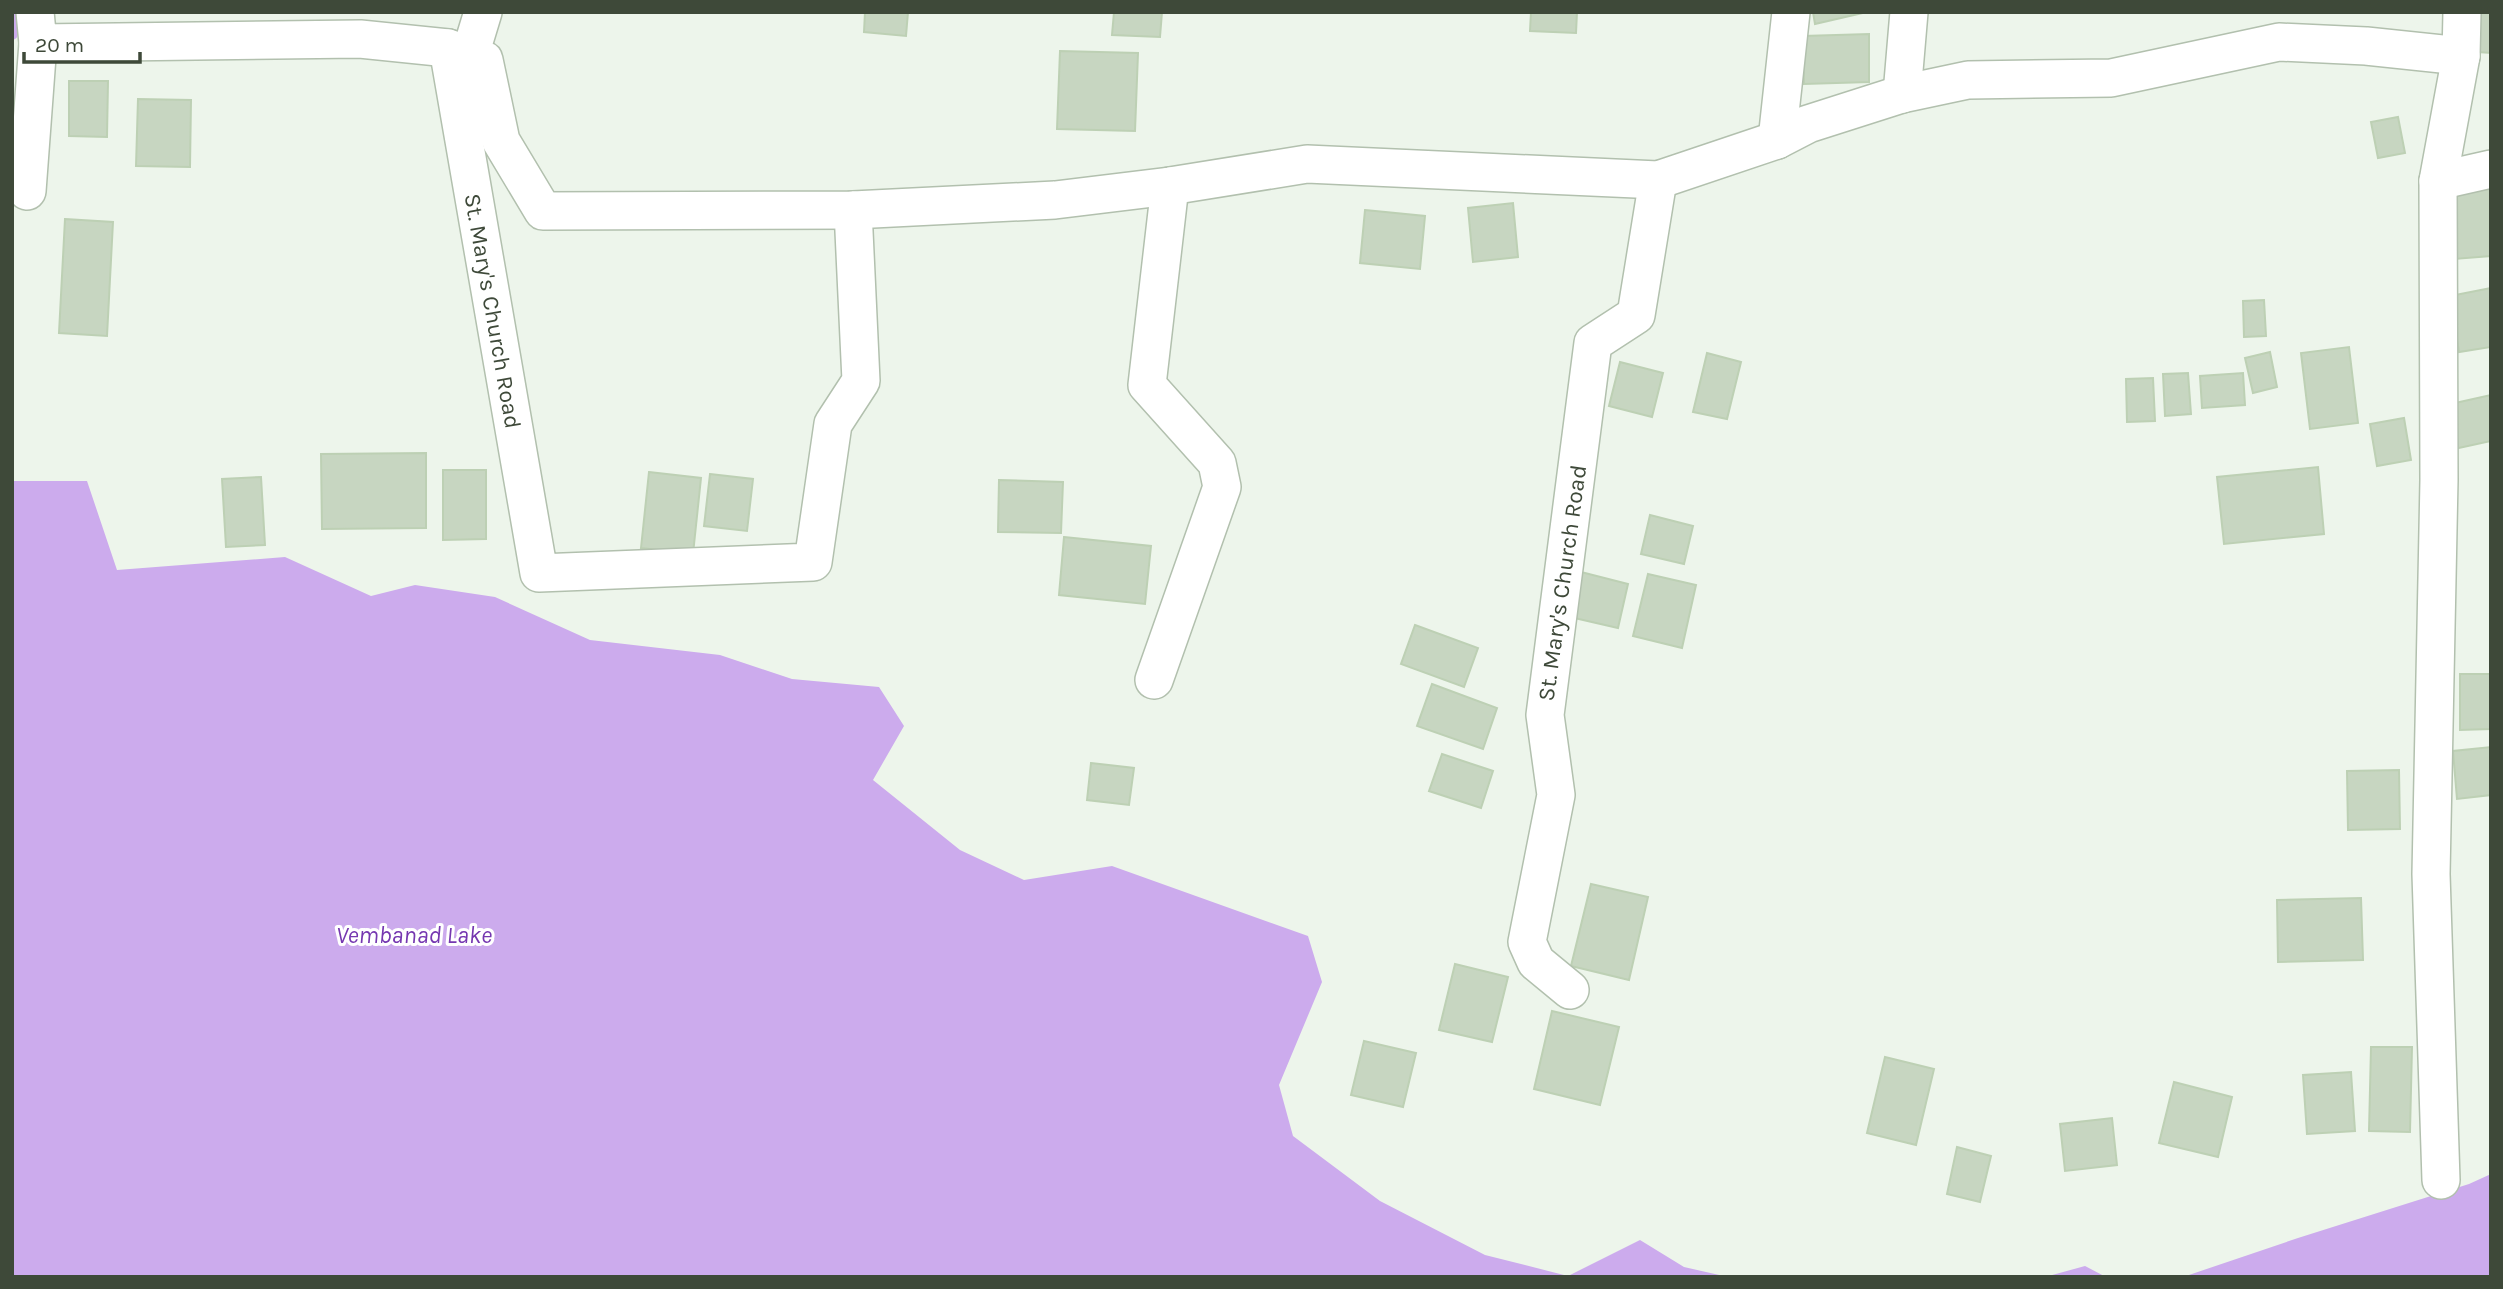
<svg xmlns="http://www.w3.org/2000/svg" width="2503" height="1289" viewBox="0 0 2503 1289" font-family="Karla,sans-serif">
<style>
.water{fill:#ccabed}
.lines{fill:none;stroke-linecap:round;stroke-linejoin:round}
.stream{stroke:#ccabed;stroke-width:12}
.building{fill:#c7d6c1;stroke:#bdd0b4;stroke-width:2}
.minor-casing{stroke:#b2c0ae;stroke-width:40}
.minor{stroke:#fff;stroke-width:37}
.labels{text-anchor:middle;stroke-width:6;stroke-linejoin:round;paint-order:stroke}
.street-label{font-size:23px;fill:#3e4939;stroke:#fff}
.water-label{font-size:24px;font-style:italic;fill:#7537b0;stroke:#fff}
</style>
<rect width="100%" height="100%" fill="#edf5eb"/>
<g class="water">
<polygon points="12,481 87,481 117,570 285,557 371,596 415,585 495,597 590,640 720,655 792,679 879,687 904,726 873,780 960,850 1024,880 1112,866 1308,936 1322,982 1279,1085 1293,1136 1380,1201 1485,1255 1568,1276 1640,1240 1684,1267 1728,1277 12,1277"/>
<polygon points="2491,1174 2491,1277 2183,1277 2298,1238 2469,1184"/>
<polygon points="2085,1266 2106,1277 2045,1277"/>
</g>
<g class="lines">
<polyline class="stream" points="12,34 14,12"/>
</g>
<g class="building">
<polygon points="865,12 908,12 906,36 864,32"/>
<polygon points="1114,12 1162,12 1160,37 1112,35"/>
<polygon points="1531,12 1577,12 1576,33 1530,31"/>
<polygon points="1813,12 1867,12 1815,24"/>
<polygon points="2478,12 2491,12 2491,53 2478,52"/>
<polygon points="1869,34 1869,82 1804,84 1803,36"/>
<polygon points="1060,51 1138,53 1135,131 1057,129"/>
<polygon points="69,81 108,81 107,137 69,136"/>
<polygon points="138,99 191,100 190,167 136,166"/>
<polygon points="2398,117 2405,153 2378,158 2371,122"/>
<polygon points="2491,187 2491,256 2454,259 2448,191"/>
<polygon points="1513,203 1518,257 1473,262 1468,208"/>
<polygon points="1365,210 1425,216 1420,269 1360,263"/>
<polygon points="65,219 113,222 107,336 59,333"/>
<polygon points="2491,288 2491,347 2459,352 2450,296"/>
<polygon points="2264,300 2266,336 2244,337 2243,301"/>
<polygon points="2349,347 2358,423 2310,429 2301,353"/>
<polygon points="2270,352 2277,387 2253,393 2245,358"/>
<polygon points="1707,353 1741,362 1727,419 1693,412"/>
<polygon points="1620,362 1663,373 1652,417 1609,406"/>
<polygon points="2188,373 2191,414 2165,416 2163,374"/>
<polygon points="2243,373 2245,405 2202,408 2200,376"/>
<polygon points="2153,378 2155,421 2127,422 2126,379"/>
<polygon points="2491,395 2491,441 2454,449 2446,405"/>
<polygon points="2404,418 2411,460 2377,466 2370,424"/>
<polygon points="426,453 426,528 322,529 321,454"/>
<polygon points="2318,467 2324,534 2224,544 2217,477"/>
<polygon points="443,470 486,470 486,539 443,540"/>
<polygon points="649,472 701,478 693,554 641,548"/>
<polygon points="710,474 753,479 747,531 704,526"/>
<polygon points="261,477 265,545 226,547 222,479"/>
<polygon points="999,480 1063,482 1061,533 998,532"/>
<polygon points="1650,515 1693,526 1684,564 1641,554"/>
<polygon points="1064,537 1151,546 1145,604 1059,595"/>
<polygon points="1581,572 1628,584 1618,628 1570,617"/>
<polygon points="1648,574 1696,585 1682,648 1633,636"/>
<polygon points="1415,625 1478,648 1464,687 1401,664"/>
<polygon points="2460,674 2491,674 2491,729 2460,730"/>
<polygon points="1432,684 1497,708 1483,749 1417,726"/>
<polygon points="2491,747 2491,795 2457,799 2453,751"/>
<polygon points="1442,754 1493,771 1481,808 1429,791"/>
<polygon points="1091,763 1134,768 1129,805 1087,800"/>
<polygon points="2399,770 2400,829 2348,830 2347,771"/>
<polygon points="1591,884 1648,897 1629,980 1571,966"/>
<polygon points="2361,898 2363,960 2278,962 2277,900"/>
<polygon points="1455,964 1508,977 1492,1042 1439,1030"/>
<polygon points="1552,1011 1619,1027 1600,1105 1534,1089"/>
<polygon points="1364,1041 1416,1053 1403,1107 1351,1095"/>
<polygon points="2371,1047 2412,1047 2410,1132 2369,1131"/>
<polygon points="1885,1057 1934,1069 1916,1145 1867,1133"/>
<polygon points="2351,1072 2355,1131 2307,1134 2303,1075"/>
<polygon points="2174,1082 2232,1097 2218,1157 2159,1143"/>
<polygon points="2112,1118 2117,1165 2065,1171 2060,1124"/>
<polygon points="1957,1147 1991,1156 1980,1202 1947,1194"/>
</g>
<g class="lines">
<g class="minor-casing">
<g id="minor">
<polyline points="35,12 38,43 360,39 448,48 484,60 501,141 543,211 853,210 1055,200 1170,186 1307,164 1658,180 1777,140 1808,124 1902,94 1968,80 2111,78 2279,42 2366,46 2461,56"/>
<polyline points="448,48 539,573 813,562 833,424 861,381 853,210"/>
<polyline points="470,55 483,12"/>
<polyline points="1902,94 1909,12"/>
<polyline points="1777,140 1791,12"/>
<polyline points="2438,181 2491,169"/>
<polyline points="27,191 38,43"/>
<polyline points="1154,680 1222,487 1217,463 1147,385 1170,186"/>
<polyline points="1570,990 1536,962 1527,942 1556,795 1545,715 1593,343 1636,315 1658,180"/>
<polyline points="2441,1180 2431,874 2439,480 2438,181 2461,56 2462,12"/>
</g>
</g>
<use href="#minor" class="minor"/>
</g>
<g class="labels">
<g class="street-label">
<text transform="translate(493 311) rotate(80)" y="8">St. Mary's Church Road</text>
<text transform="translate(1562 583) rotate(-82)" y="8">St. Mary's Church Road</text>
</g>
<g class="water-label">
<text x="414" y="943">Vembanad Lake</text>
</g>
</g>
<rect width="2503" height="1289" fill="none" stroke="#3e4939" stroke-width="28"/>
<path d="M24 52v10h116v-10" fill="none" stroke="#3e4939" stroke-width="3.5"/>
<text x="35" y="52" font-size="21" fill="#3e4939" stroke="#ffffff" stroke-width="5" paint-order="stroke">20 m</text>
</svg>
